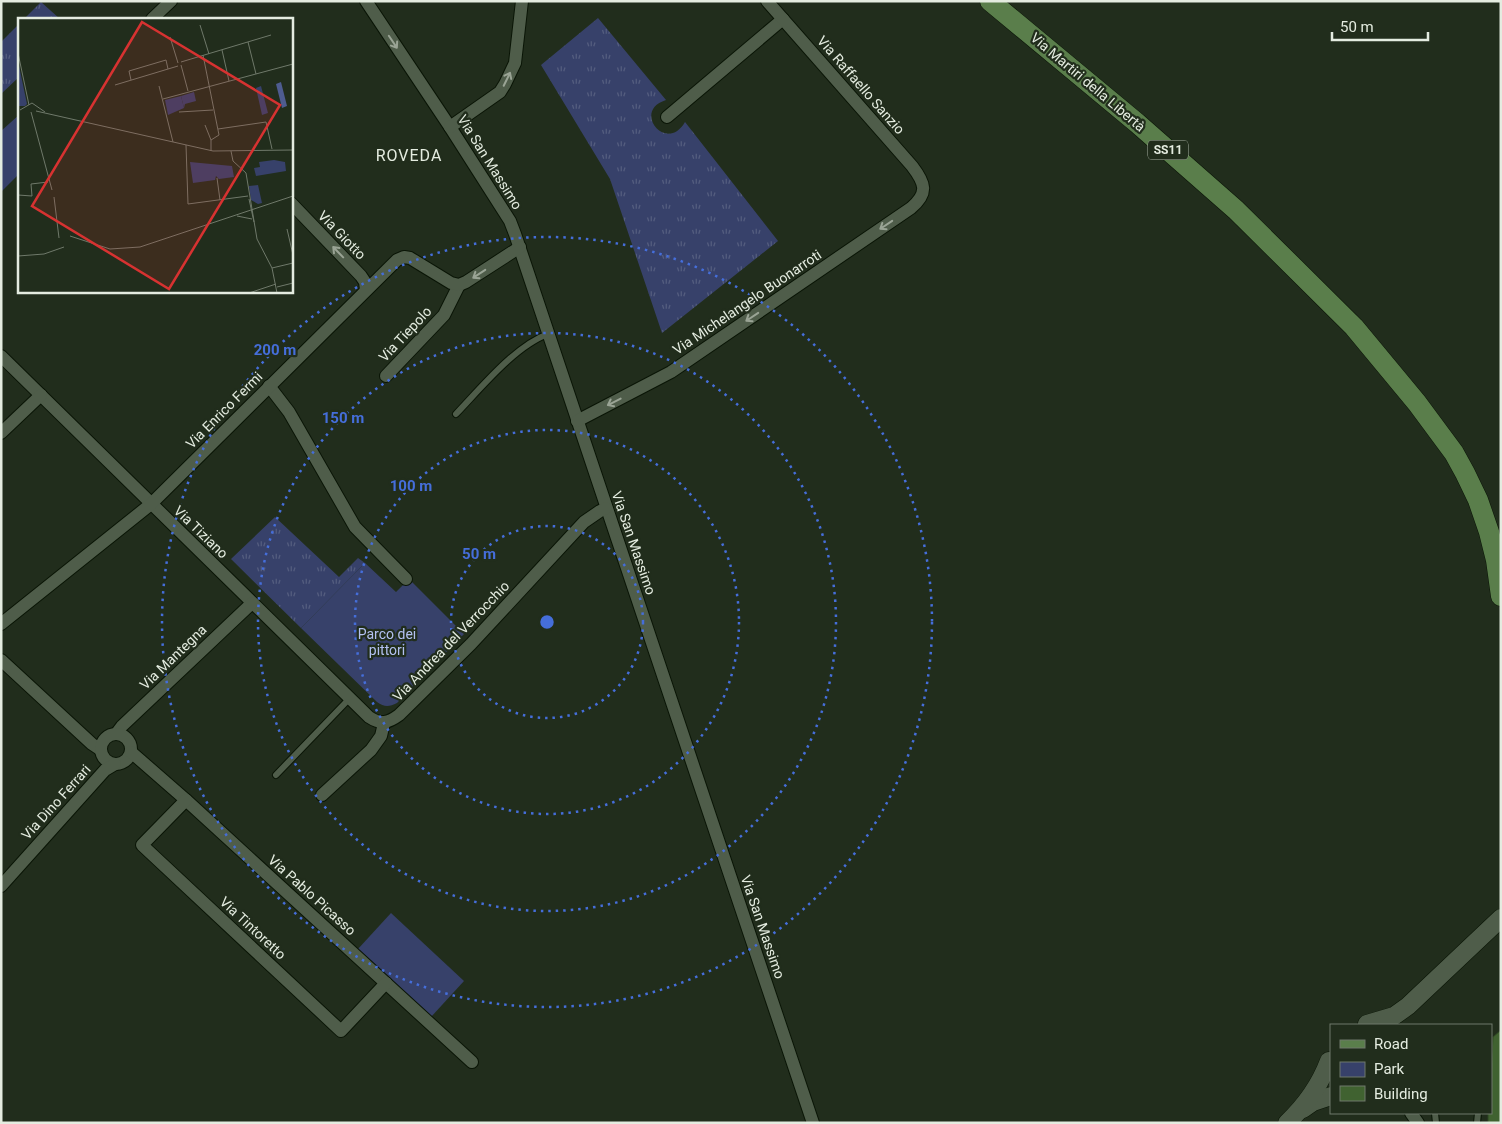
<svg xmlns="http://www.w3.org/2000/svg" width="1502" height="1124" viewBox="0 0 1502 1124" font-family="Roboto,sans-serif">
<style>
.grass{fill:url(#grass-tufts)}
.green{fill:#37416a}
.building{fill:#406230;stroke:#2d4522}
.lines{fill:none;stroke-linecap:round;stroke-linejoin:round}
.lane-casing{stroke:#0a1506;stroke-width:8}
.street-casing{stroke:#0a1506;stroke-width:14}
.secondary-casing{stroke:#0a1506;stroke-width:19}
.primary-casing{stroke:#0a1506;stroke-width:21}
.lane{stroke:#4f5d4a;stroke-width:6}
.street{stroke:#4f5d4a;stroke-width:12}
.secondary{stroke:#4f5d4a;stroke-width:18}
.primary{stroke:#5a7e4b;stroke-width:20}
.oneway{stroke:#9aa495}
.ring{fill:none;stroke:#456eda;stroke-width:2.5;stroke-dasharray:2.5 5}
.labels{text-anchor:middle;stroke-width:4.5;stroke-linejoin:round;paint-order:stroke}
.shield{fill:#212d1c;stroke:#aab3a5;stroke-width:1}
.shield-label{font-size:12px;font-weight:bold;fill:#e4ece0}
.street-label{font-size:14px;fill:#e4ece0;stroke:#212d1c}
.park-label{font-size:14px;fill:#b3c1f1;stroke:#212d1c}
.quarter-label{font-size:16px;letter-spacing:1px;fill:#e4ece0;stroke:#212d1c}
.inset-road{fill:none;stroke:#6f796a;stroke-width:1}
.view{fill:#d73231;fill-opacity:0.15;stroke:#d73231;stroke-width:2.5}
.inset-edge{fill:none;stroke:#e4ece0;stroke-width:2.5}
.centre{fill:#456eda;stroke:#212d1c;stroke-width:2.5}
.ring-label{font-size:15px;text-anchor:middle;font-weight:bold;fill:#456eda;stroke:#212d1c;stroke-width:4.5;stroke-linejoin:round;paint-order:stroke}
</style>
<defs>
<pattern id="grass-tufts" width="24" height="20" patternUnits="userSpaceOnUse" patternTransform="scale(1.25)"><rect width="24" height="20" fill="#37416a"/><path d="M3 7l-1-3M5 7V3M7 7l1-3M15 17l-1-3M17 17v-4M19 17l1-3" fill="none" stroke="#545d7f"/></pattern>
</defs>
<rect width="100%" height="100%" fill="#212d1c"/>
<g class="grass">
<polygon points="41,2 60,19 24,19"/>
<path d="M598,18L666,100C631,111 667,154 685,122L778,241L662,333L610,179L541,65Z"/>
<polygon points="19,24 19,77 1,94 1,42"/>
<polygon points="275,517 339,577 358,558 365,563 301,628 231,559"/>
</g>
<g class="green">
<polygon points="19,115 19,174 1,192 1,131"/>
<path d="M365,563L396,592L409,579L464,634L397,703C389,707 384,707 377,702L301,628Z"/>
<polygon points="391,913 464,981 431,1017 358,949"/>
</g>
<polygon class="building" points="1501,1030 1501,1123 1488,1123 1488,1113 1491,1113 1491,1072 1493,1037"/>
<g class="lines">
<g class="lane-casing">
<g id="lane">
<path d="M456,414C481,388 515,346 548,334"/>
<polyline points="276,775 350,698"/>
<polyline points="1435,1113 1436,1123"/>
<polyline points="1477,1123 1478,1113"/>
</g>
</g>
<g class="street-casing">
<g id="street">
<polyline points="366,1 450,127 510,221 515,234 813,1123"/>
<polyline points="152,19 171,1"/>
<polyline points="667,117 783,19"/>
<polyline points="450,127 500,92 505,84 515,63 522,1"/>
<polyline points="291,203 361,276 365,282 366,290"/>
<path d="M1,356L369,717C381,725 388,723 399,715L471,644L584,522L600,511L606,508"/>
<polyline points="386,376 444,315 459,285"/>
<polyline points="269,386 289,412 355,527 406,579"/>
<path d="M577,421L671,372L911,208C929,193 925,183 912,166L767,1"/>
<polyline points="1,433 41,395"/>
<polyline points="1,624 151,504 397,260 404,257 410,258 451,283 459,285 466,282 520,247"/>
<polyline points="1,660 92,744 101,750"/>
<polyline points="116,734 122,726 252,603"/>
<circle cx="116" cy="749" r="15"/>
<polyline points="131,752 186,800 472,1062"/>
<polyline points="322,795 371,750 381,736 384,723"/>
<polyline points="186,800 142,845 341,1031 386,983"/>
<polyline points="1,886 105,770 115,764"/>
<polyline points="1411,1113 1418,1123"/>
</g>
</g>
<g class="secondary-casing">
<g id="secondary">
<polyline points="1367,1024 1394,1016 1408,1006 1501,918"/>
<polyline points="1303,1109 1313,1102 1331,1096"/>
<path d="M1287,1123C1306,1105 1320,1085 1329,1061"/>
</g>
</g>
<g class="primary-casing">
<polyline id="primary" points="990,1 1137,123 1236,210 1354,327 1417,403 1454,453 1465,473 1478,500 1489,532 1496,560 1501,596"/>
</g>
<use href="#lane" class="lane"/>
<use href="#street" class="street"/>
<use href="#secondary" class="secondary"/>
<use href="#primary" class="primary"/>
</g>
<defs><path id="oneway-shaft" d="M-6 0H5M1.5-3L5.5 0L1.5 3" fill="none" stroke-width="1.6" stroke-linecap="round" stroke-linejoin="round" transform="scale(1.25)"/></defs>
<g class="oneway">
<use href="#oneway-shaft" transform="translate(393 42) rotate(56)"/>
<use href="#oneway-shaft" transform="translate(507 79) rotate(-64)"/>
<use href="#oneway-shaft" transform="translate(886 225) rotate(146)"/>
<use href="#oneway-shaft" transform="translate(338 252) rotate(-134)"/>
<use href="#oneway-shaft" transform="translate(479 274) rotate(147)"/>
<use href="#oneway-shaft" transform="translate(752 317) rotate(146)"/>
<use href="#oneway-shaft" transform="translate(614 402) rotate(153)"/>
</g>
<g class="ring">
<circle cx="547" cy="622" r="96"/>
<circle cx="547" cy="622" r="192"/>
<circle cx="547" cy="622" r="289"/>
<circle cx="547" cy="622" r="385"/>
</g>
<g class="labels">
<rect class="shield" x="1148" y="140.5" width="40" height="19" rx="4"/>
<g class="shield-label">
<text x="1168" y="154">SS11</text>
</g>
<g class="street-label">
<text transform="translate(1088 82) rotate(40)" y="5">Via Martiri della Libertà</text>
<text transform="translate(861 85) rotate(49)" y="5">Via Raffaello Sanzio</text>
<text transform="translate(490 162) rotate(58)" y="5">Via San Massimo</text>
<text transform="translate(342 235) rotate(46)" y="5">Via Giotto</text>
<text transform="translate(747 302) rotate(-34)" y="5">Via Michelangelo Buonarroti</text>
<text transform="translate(405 334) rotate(-47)" y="5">Via Tiepolo</text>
<text transform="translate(224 410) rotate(-45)" y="5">Via Enrico Fermi</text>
<text transform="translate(201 532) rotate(44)" y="5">Via Tiziano</text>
<text transform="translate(634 543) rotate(71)" y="5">Via San Massimo</text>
<text transform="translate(451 641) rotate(-46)" y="5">Via Andrea del Verrocchio</text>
<text transform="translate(173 657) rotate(-44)" y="5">Via Mantegna</text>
<text transform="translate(56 802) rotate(-48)" y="5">Via Dino Ferrari</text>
<text transform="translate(312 895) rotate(42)" y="5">Via Pablo Picasso</text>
<text transform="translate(763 927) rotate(71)" y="5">Via San Massimo</text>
<text transform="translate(253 928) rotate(43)" y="5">Via Tintoretto</text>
</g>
<g class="park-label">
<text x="387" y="639">Parco dei<tspan x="387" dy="16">pittori</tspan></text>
</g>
<g class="quarter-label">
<text x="409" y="161">ROVEDA</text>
</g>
</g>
<g transform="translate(18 18)">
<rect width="275" height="275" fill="#212d1c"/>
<path d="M176,74L178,83L167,86L166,90L163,78ZM256,142L267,144L268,153L238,158L236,150L242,149L241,144ZM172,144L214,148L216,159L201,161L198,158L197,162L175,165ZM240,167L244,185L275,177L240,186L233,182L231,168Z" fill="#37416a"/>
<path d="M263,64L269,88L264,90L258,66Z" fill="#4e5c90"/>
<path d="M0,43L9,86L7,88H0ZM243,68L250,95L244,97L238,70ZM163,78L166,90L150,97L147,82Z" fill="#37416a"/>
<path class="inset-road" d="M182,7L191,36M152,19L160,45M230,24L238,56M204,32L211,63M0,35L11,87M185,37L201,117L193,122V133M163,44L253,17M163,47L170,73M113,62L111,53L148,42L150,51M97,67L160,48M141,68L155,124M145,81L275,46M2,92L14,85L27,94M18,93L195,133L275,132M13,94L34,172M161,94L195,92M187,107L193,122M200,111L248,104L254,131M168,127L170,186L230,178M213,133L215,143L228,155L239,221L254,250L259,275M199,160L202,182M0,177L14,178L13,166L30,164M36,179L41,220M231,181L236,204M219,198L234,201M269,211L275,237M52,218L92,231L122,229L275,178M0,238L26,236L46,229M254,250L275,245M259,269L275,265M231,275L258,266"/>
<path class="view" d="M124,4L262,87L151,271L14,188Z"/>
<rect width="275" height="275" class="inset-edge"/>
</g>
<circle cx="547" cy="622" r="8" class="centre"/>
<g class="ring-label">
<text x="275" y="355">200 m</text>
<text x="343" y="423">150 m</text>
<text x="411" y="491">100 m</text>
<text x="479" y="559">50 m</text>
</g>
<rect width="1502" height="1124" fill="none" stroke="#e4ece0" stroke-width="5"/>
<rect x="1330" y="1024" width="162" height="90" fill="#212d1c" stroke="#6f796a"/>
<rect x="1340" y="1040" width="25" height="8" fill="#5a7e4b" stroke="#6f796a"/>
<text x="1374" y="1049" font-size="15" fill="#e4ece0">Road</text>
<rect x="1340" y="1062" width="25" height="15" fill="#37416a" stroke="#6f796a"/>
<text x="1374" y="1074" font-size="15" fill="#e4ece0">Park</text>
<rect x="1340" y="1086" width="25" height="15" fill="#406230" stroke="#6f796a"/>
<text x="1374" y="1099" font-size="15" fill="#e4ece0">Building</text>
<path d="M1332 32v8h96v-8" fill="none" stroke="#e4ece0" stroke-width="2.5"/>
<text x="1340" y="32" font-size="15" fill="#e4ece0" stroke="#212d1c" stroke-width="4" paint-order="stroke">50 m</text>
</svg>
